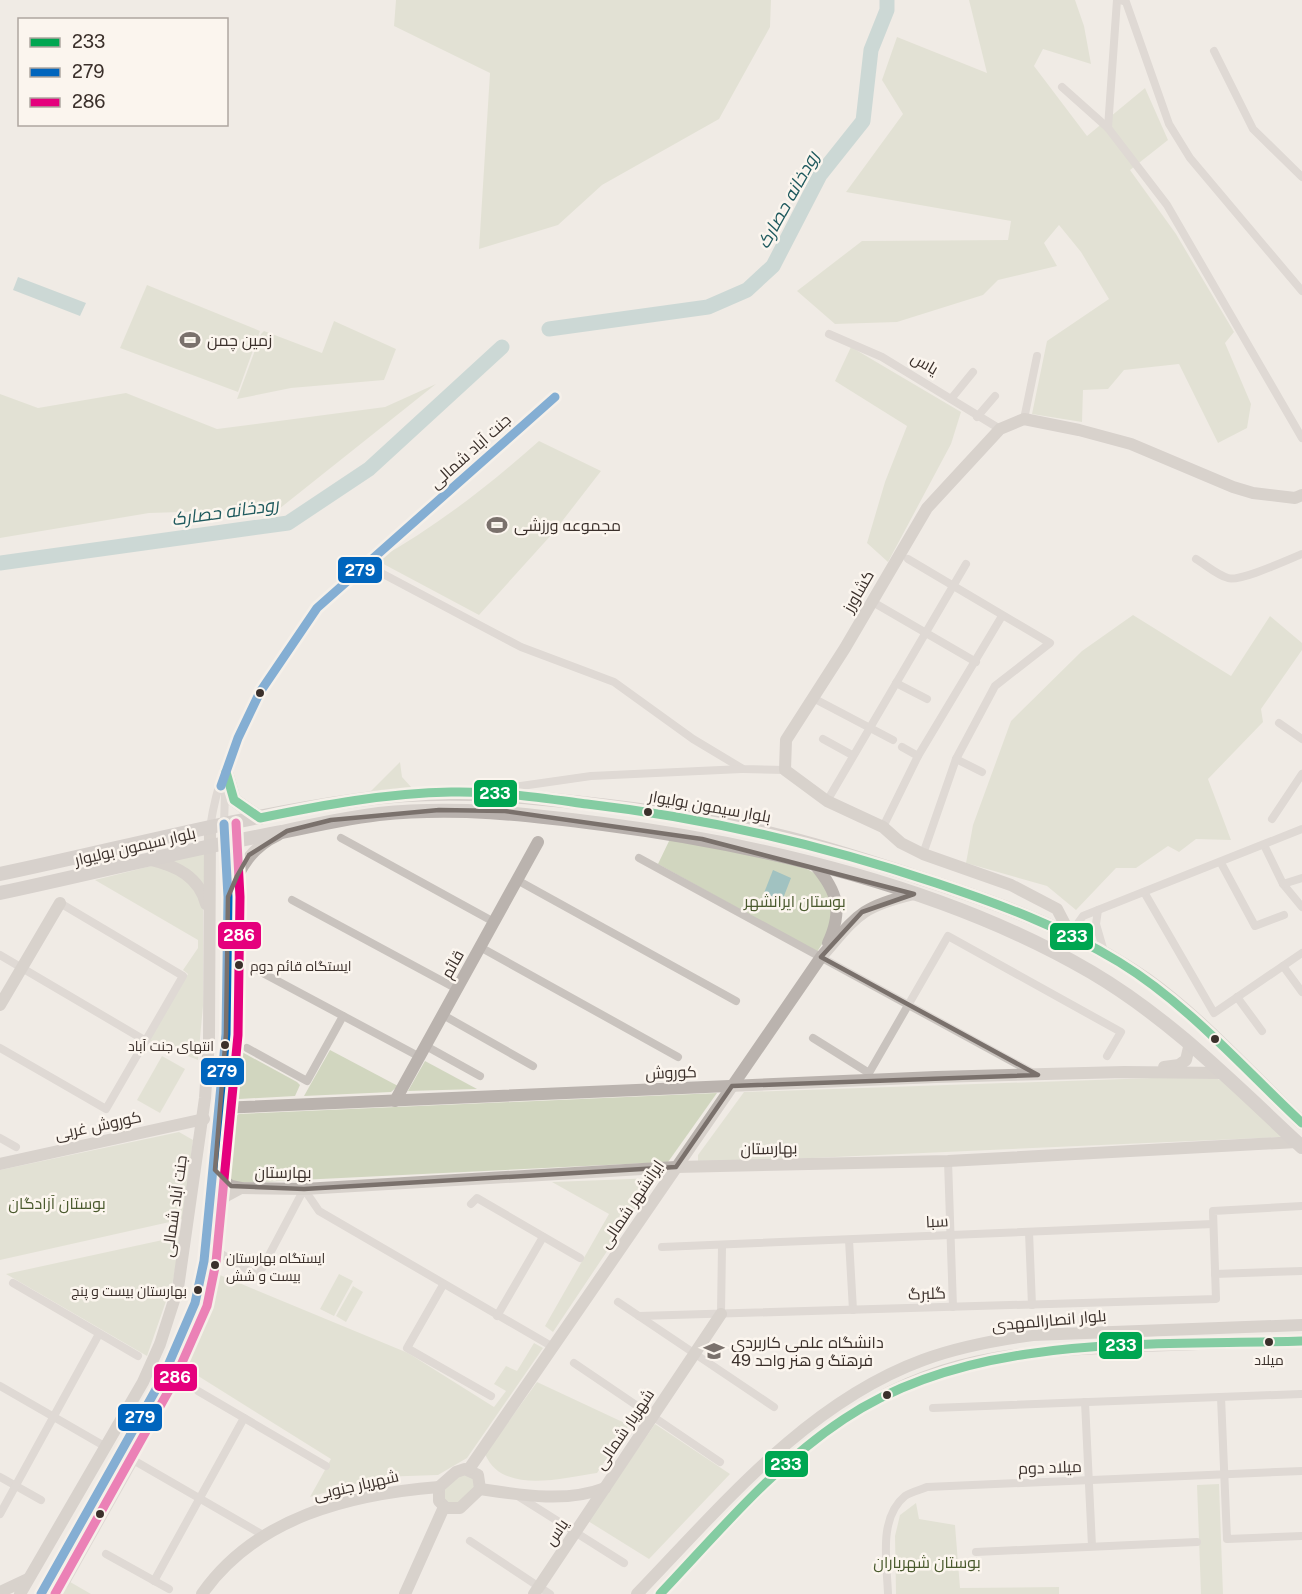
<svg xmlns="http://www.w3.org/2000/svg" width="1302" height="1594" viewBox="0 0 1302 1594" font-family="'Public Sans',Cairo,sans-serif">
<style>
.green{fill:#d1d6bf}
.water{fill:#a1c2c1}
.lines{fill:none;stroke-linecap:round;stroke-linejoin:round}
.river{stroke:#a1c2c1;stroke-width:15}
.street{stroke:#c9c3be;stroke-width:8}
.secondary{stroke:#bab3ae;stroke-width:12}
.primary{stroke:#b8b1ad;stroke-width:14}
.bus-1-casing{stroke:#fbf5ee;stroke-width:14}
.bus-2-casing{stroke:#fbf5ee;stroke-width:14}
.bus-3-casing{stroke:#fbf5ee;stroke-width:14}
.bus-1{stroke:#00a651;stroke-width:9}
.bus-2{stroke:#0065bd;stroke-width:9}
.bus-3{stroke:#e5007d;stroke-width:9}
.marked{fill:none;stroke:#7a716c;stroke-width:4.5;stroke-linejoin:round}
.bus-dot{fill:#3b302b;stroke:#fbf5ee;stroke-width:2}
.labels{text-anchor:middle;stroke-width:5;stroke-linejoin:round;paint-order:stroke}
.bus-label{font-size:14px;fill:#3b302b;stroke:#fbf5ee;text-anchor:start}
.poi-label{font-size:16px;fill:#3b302b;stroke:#fbf5ee;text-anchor:start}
.street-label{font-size:16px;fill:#3b302b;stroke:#fbf5ee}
.park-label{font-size:16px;fill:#4a5a2e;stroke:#fbf5ee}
.water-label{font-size:18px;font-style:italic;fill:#1f5a5e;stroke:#fbf5ee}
.line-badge{stroke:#fbf5ee;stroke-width:2}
.badge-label{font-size:16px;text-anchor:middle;font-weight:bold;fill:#fff}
</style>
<rect width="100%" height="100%" fill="#f0ebe5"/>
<g class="green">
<polygon points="396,0 771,0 770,27 719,119 602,185 558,225 479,249 490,73 394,26"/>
<polygon points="969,0 1075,0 1084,26 1091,64 1043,49 1034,66 1087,136 1145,88 1168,140 1130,170 1176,234 1234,332 1225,343 1251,404 1247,428 1218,443 1179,364 1124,370 1108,389 1083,390 1082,422 1032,414 1047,341 1109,299 1081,252 1059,225 1044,243 1057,266 998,280 983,295 897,322 835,324 797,291 862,241 1008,240 1011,221 846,192 903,114 882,80 897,37 987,73"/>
<polygon points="147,285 260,331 238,392 120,348"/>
<polygon points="334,321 396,349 384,380 291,388 237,399 261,334 264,331 322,353"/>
<polygon points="851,347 961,412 951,444 888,562 867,543 885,482 907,426 835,381"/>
<polygon points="436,384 279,509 149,513 0,538 0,394 38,408 126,393 217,429 385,407"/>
<path d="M539,441L601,471L553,533L479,615L376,560C436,527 488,486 539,441Z"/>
<polygon points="1133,615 1231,676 1270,616 1302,643 1302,650 1261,709 1263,722 1208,779 1231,840 1196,839 1179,852 1168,846 1136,868 1116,868 1076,910 1047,886 966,863 973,825 1011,721 1082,651"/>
<polygon points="400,762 402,777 412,788 371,791"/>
<path d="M670,839C702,846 790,857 814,873C828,882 835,907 833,923C831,932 822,944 817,952L658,864Z"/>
<polygon points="204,853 207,895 167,862"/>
<polygon points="151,866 159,866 187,877 203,906 203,1006 198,1060 149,1041 188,974 183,970 198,948 198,940 95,880"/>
<polygon points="231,1046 297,1082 300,1085 295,1096 239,1099 230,1095 228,1087"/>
<polygon points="330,1050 398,1086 391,1092 304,1096"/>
<polygon points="162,1056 185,1069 160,1113 137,1100"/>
<polygon points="425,1061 477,1089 408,1091"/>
<polygon points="1210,1076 1223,1081 1283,1137 698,1163 698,1155 744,1092"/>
<polygon points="717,1093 668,1162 239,1183 229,1181 218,1166 224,1122 239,1114"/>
<polygon points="179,1132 193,1140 183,1219 0,1260 0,1170"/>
<polygon points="656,1178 553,1332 545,1326 609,1214 552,1182"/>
<polygon points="181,1236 173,1281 147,1356 6,1274"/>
<polygon points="215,1273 408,1353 494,1407 506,1391 494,1384 506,1366 517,1371 534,1343 543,1348 467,1458 438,1475 379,1477 310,1497 331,1459 187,1369"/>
<polygon points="339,1274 353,1281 334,1316 320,1309"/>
<polygon points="353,1286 363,1292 346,1322 336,1316"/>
<path d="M537,1382L629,1425L597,1473C562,1478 502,1495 485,1454Z"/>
<polygon points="655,1424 730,1474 649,1559 588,1521"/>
<polygon points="465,1472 478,1483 459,1505 444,1502 444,1486"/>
<polygon points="1219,1484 1223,1594 1201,1594 1197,1485"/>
<polygon points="916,1503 919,1519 955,1525 960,1588 1059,1587 1059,1594 896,1594 895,1536 900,1515"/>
<polygon points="58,1575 91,1594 52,1594"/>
</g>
<g class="water">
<polygon points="18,277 86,303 80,316 13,290"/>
<polygon points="773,870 791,878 782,901 764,893"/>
</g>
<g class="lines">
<g class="river">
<polyline points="549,329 708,307 747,290 773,266 820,175 863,121 871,50 887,10 887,0"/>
<polyline points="0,563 288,523 369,469 502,347"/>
</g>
<g class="street">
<polyline points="1117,0 1108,128 1167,205 1302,438"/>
<polyline points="1121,0 1126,2 1169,124 1190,158 1302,291"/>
<polyline points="1214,51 1253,129 1302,177"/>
<polyline points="1062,87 1108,128"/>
<polyline points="829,334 882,357 1000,429"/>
<polyline points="951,399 973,372"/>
<polyline points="977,417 995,396"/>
<polyline points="1024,419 1037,356"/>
<polyline points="908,559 1050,643 995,686 956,759 923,854"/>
<path d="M1196,559C1206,565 1217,575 1228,578C1240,582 1287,560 1302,554"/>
<polyline points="368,566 521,647 614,682 693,739 743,769 785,770"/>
<polyline points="871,601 976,662"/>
<polyline points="896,683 927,699"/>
<polyline points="813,698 893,740"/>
<polyline points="1279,723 1302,739"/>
<polyline points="823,739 852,755"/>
<polyline points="902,747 918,756"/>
<polyline points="956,759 982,772"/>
<polyline points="221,786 225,794 224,824"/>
<polyline points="493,790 591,776 742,769"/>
<polyline points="827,801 966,564"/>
<polyline points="1272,819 1302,774"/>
<polyline points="883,827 918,756 1002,616"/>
<path d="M210,828C221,748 268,671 317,608L555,397"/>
<polyline points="341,838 494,922"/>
<polyline points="1264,845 1283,884 1302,907"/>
<polyline points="639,858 1035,1074"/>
<polyline points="1221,863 1255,926 1284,915"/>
<polyline points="517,880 736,1001"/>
<polyline points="1283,884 1302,878"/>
<polyline points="1144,892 1214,1013 1302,953"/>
<polyline points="292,900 457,989"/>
<polyline points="1098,910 1302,829"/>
<polyline points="1070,934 1083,916 1098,910 1096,924 1105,955"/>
<polyline points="480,947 678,1057"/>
<polyline points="0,955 146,1041"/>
<polyline points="1283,966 1302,992"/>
<polyline points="259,971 420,1057"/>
<polyline points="1237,997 1262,1031"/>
<polyline points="443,1015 533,1066"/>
<polyline points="813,1038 869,1073 948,936 1121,1032 1107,1056"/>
<polyline points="426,1046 480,1076"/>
<polyline points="0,1048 106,1109 183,976 60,903"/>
<polyline points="247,1048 307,1081 343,1016"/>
<polyline points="0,1138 16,1147"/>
<polyline points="948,1161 953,1307"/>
<polyline points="471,1204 477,1198 580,1258"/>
<polyline points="1029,1232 1032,1305"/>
<polyline points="849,1240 853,1310"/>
<polyline points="662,1247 1213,1224"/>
<polyline points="218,1252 258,1276 304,1189 319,1211 553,1347"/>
<polyline points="1215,1274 1302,1271"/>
<polyline points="13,1283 138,1356"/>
<polyline points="443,1285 407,1348 491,1396"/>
<polyline points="618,1302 774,1407"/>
<polyline points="721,1314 722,1246"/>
<polyline points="497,1316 543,1237"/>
<polyline points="639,1316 1216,1299 1213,1211 1302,1206"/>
<polyline points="574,1363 720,1462"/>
<polyline points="0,1386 106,1447"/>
<polyline points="198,1391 326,1466"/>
<polyline points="1221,1397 1227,1539 1302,1536"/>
<polyline points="1085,1402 1092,1546"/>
<polyline points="933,1408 1301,1394"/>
<polyline points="121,1453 263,1535"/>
<polyline points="0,1477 41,1500"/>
<polyline points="518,1496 624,1563"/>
<polyline points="0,1514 99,1334"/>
<polyline points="470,1541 550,1594"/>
<polyline points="976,1552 1197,1542"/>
<polyline points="106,1554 169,1589"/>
<polyline points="154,1581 244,1418"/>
<polyline points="65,1584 134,1461"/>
<path d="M888,1594C887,1563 878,1518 905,1496C911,1492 920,1490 927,1487L1302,1471"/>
</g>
<g class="secondary">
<path d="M151,860C177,866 199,877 206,904"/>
<path d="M815,865C838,892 843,911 828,943"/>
<path d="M230,893C240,867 252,847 278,835"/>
<polyline points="1070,934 1057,909 1011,885 923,854 901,843 883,827 827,801 785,770 786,740 845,648 927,508 1000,429 1024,419 1079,430 1131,444 1233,487 1253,493 1295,498 1302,495"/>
<polyline points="0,1005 60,903"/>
<polyline points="1164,1067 1179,1065 1186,1060 1190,1043"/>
<polyline points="395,1101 538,842"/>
<polyline points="219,1108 936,1077 1124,1072 1223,1073"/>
<polyline points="0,1164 204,1119"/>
<polyline points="215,1170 219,1177 231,1186 241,1188 304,1189 676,1167 948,1161 1297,1142"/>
<polyline points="210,1211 226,1196 241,1188"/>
<polygon points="465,1469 478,1475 480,1489 460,1508 446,1508 439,1501 439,1487 456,1472"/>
<path d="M469,1469L821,957C857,916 859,907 914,894"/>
<path d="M480,1489C520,1495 567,1503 605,1488"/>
<polyline points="0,1592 28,1579"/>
<polyline points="20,1594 143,1382 160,1344 178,1288 205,1098 209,1040 210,828"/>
<polyline points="41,1594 163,1377 195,1303 204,1261 226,1034 228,897 224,824"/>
<path d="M202,1594C256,1517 350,1494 439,1487"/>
<polyline points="405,1594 444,1507"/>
<polyline points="534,1594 721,1314"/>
<path d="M637,1594C721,1507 806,1403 923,1360C958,1347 996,1340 1033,1335L1302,1325"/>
<path d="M660,1594C718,1535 774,1466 844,1419C935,1357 1015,1352 1120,1347C1181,1344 1241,1343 1302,1341"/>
</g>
<g class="primary">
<polyline points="226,772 234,800 260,818"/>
<path d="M0,874C119,849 237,817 358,800C433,789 507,794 582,803C647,810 712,819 776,835C824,846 871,862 917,877C998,903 1077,931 1147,980C1204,1021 1251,1075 1302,1123"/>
<path d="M0,893C94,873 187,849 282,832C314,825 346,818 379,814C456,806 526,814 603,824C766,845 949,889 1091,972C1171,1019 1235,1085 1302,1147"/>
</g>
<g class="bus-1-casing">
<g id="bus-1">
<path d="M226,772L234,800L260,818C323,805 387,793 451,792C497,791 542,798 587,804C707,818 822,845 936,883C999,904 1062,927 1119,962C1189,1005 1243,1068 1302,1123"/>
<path d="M660,1594C718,1533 773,1466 844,1419C974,1332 1151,1346 1302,1341"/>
</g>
</g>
<g class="bus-2-casing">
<g id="bus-2">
<polyline points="221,786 238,738 260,692 317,608 555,397"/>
<polyline points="41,1594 163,1377 195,1303 204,1261 226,1034 228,897 224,824"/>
</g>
</g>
<g class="bus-3-casing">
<polyline id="bus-3" points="55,1594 173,1383 207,1306 216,1262 238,1035 240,897 236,823"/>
</g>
<use href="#bus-1" class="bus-1"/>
<use href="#bus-2" class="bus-2"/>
<use href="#bus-3" class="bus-3"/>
</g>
<path d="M0 0H1302V1594H0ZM439,810L505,811L702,839L914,894L862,912L821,957L1038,1075L732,1086L676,1167L304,1189L231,1186L215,1170L226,1034L228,897L237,876L249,855L287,831L331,820Z" fill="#f0ebe5" fill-opacity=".55" fill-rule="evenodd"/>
<path class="marked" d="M439,810L505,811L702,839L914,894L862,912L821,957L1038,1075L732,1086L676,1167L304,1189L231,1186L215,1170L226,1034L228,897L237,876L249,855L287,831L331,820Z"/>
<defs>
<g id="stadium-bare" transform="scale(1.62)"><path d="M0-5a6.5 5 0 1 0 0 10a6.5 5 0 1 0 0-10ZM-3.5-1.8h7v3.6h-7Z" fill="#7a716c" stroke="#fbf5ee" stroke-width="2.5" paint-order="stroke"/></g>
<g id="university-bare" transform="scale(1.62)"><path d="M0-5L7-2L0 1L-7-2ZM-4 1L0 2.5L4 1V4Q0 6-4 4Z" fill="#7a716c" stroke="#fbf5ee" stroke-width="2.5" paint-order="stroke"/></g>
</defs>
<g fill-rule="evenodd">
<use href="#stadium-bare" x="190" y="340"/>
<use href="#stadium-bare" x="497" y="525"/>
<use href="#university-bare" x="714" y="1351"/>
</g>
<g class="bus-dot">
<circle cx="260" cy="693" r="5"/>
<circle cx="648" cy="812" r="5"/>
<circle cx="239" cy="965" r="5"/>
<circle cx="1215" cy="1039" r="5"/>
<circle cx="225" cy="1045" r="5"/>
<circle cx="215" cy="1265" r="5"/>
<circle cx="198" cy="1290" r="5"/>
<circle cx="1269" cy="1342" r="5"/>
<circle cx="887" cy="1395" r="5"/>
<circle cx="100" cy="1514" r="5"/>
</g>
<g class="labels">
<g class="bus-label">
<text x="250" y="971">ایستگاه قائم دوم</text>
<text x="214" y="1051" text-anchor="end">انتهای جنت آباد</text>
<text x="226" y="1263">ایستگاه بهارستان<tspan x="226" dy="18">بیست و شش</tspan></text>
<text x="187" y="1296" text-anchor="end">بهارستان بیست و پنج</text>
<text x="1269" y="1365" text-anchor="middle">میلاد</text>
</g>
<g class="poi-label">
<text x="207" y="346">زمین چمن</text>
<text x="514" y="531">مجموعه ورزشی</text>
<text x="731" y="1348">دانشگاه علمی کاربردی<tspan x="731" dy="18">فرهتگ و هنر واحد 49</tspan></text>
</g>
<g class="street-label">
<text transform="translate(925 363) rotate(30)" y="6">یاس</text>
<text transform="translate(470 451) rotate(-42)" y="6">جنت آباد شمالی</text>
<text transform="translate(858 591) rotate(-60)" y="6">کشاورز</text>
<text transform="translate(710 806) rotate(10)" y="6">بلوار سیمون بولیوار</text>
<text transform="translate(135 846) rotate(-13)" y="6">بلوار سیمون بولیوار</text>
<text transform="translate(452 964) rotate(-61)" y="6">قائم</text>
<text transform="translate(671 1072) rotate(-2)" y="6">کوروش</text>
<text transform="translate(98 1125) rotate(-12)" y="6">کوروش غربی</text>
<text transform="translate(769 1148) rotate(-1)" y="6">بهارستان</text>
<text x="283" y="1178">بهارستان</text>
<text transform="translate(631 1204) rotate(-56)" y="6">ایرانشهر شمالی</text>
<text transform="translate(174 1206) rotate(-82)" y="6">جنت آباد شمالی</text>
<text transform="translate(937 1221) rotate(-3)" y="6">سبا</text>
<text transform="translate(927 1293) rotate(-2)" y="6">گلبرگ</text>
<text transform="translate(1049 1320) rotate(-5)" y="6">بلوار انصارالمهدی</text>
<text transform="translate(624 1429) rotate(-56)" y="6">شهریار شمالی</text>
<text transform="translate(1050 1467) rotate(-2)" y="6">میلاد دوم</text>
<text transform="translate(356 1485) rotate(-13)" y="6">شهریار جنوبی</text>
<text transform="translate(556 1532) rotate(-56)" y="6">یاس</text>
</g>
<g class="park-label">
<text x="795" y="907">بوستان ایرانشهر</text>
<text x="57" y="1209">بوستان آزادگان</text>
<text x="927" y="1568">بوستان شهریاران</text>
</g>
<g class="water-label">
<text transform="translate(788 200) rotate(-61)" y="6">رودخانه حصارک</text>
<text transform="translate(225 512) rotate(-8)" y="6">رودخانه حصارک</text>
</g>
</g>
<g class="line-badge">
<rect x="337" y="556" width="46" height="28" rx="6" fill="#0065bd"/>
<rect x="473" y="779" width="45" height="29" rx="6" fill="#00a651"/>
<rect x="217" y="921" width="45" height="29" rx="6" fill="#e5007d"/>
<rect x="1049" y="922" width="45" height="29" rx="6" fill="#00a651"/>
<rect x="200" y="1057" width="45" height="29" rx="6" fill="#0065bd"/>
<rect x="1098" y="1331" width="45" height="29" rx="6" fill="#00a651"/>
<rect x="153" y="1363" width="45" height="29" rx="6" fill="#e5007d"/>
<rect x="117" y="1403" width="46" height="29" rx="6" fill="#0065bd"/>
<rect x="764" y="1450" width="45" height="28" rx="6" fill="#00a651"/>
</g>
<g class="badge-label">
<text x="360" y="576">279</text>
<text x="495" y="799">233</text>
<text x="239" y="941">286</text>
<text x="1072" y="942">233</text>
<text x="222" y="1077">279</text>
<text x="1121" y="1351">233</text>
<text x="175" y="1383">286</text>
<text x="140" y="1423">279</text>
<text x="786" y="1470">233</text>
</g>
<rect x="18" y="18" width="210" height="108" fill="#fbf5ee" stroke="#aea6a0" stroke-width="1.5"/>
<rect x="30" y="38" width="30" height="9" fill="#00a651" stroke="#aea6a0" stroke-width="1.5"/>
<text x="72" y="48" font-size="18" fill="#3b302b">233</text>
<rect x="30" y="68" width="30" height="9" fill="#0065bd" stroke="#aea6a0" stroke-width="1.5"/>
<text x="72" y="78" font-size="18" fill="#3b302b">279</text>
<rect x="30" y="98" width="30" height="9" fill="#e5007d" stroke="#aea6a0" stroke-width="1.5"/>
<text x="72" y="108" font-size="18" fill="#3b302b">286</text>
</svg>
